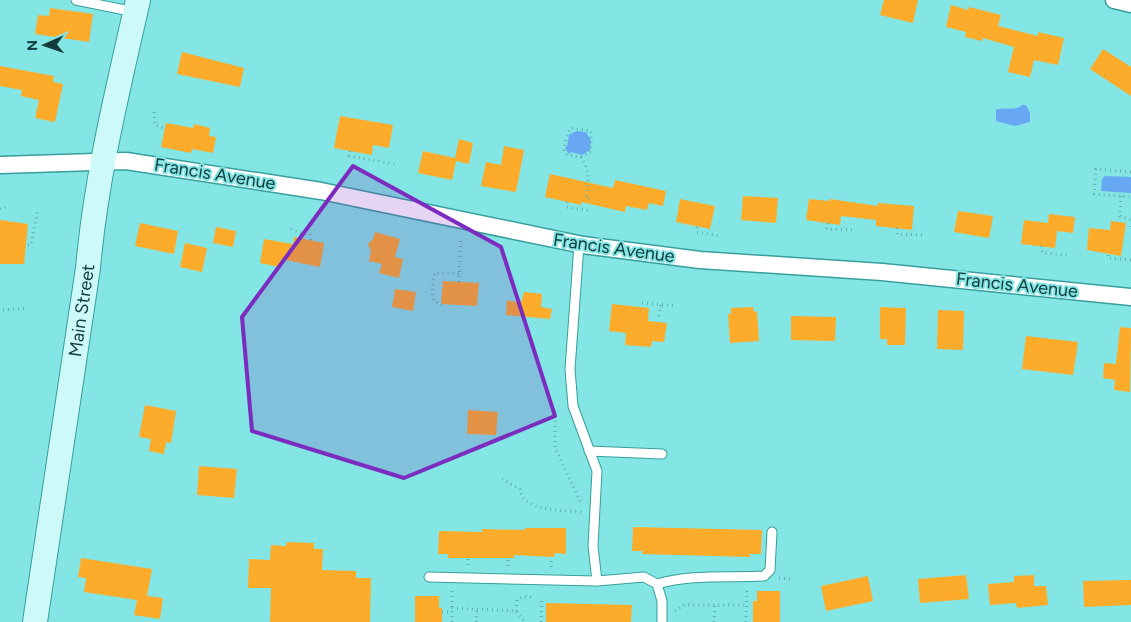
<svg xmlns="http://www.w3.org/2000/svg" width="1131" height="622" viewBox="0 0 1131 622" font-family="Figtree,sans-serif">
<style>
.water{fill:#68a8f3}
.building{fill:#fcac2a}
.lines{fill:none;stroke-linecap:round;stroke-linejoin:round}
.lane-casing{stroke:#379f9d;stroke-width:11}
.street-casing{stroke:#379f9d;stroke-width:19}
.secondary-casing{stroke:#379f9d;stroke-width:26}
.path{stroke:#60b2b1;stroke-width:3;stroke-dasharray:1 4;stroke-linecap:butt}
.lane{stroke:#fff;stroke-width:9}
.street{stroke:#fff;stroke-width:16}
.secondary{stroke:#cdf9f8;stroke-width:24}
.marked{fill:#7b2cbf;fill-opacity:0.2;stroke:#7b2cbf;stroke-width:4;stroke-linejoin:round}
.labels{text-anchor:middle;stroke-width:4;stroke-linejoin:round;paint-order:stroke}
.street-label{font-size:18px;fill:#113c3b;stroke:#83e6e4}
</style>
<rect width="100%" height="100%" fill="#83e6e4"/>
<g class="water">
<path d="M1022,105H1026L1030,113V122L1015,126L996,121V110C1005,106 1014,112 1022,105Z"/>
<polygon points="576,131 586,132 591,140 590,150 582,155 571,152 569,154 565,148 567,146 569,135"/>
<polygon points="1105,176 1131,177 1131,193 1101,191 1102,179"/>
</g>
<g class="building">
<polygon points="884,0 918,0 913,23 880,15"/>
<polygon points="951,5 968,10 969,7 1001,15 998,26 1038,36 1038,32 1064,38 1058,65 1034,60 1030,77 1008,72 1014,47 983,38 982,41 965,37 966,32 946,27"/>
<polygon points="50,8 93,14 89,42 35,34 38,15 49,16"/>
<polygon points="1103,49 1131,67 1131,96 1090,69"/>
<polygon points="182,52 244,68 240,87 177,74"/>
<polygon points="0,66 54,76 53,82 63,84 55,122 35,118 39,100 21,96 22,90 0,86"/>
<polygon points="340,116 393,125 389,148 373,145 372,155 334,148"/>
<polygon points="166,123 193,128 194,124 210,128 209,136 216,137 213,153 192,149 191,153 161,147"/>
<polygon points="459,139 473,143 469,164 456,161 452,180 418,173 423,151 455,158"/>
<polygon points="504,146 524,150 516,192 481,186 486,162 501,165"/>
<polygon points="550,174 613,188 615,180 666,191 663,206 649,203 647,210 626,206 625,212 581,202 581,205 545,197"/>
<polygon points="743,196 778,198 776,223 741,220"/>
<polygon points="680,199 715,206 710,229 676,222"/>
<polygon points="809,199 829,201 830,199 878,206 878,203 914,206 912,230 876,226 876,220 841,216 840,225 806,220"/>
<polygon points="958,211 993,216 989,238 954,232"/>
<polygon points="1049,214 1075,217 1073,233 1057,231 1055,248 1021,244 1024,220 1048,223"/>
<polygon points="0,220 28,224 24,264 0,264"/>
<polygon points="1111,221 1126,223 1121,256 1087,250 1089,228 1110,230"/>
<polygon points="140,223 178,231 174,254 135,246"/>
<polygon points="216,227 236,231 233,247 213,243"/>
<polygon points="375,232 400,239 395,257 403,259 399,278 379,273 382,264 369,261 371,251 368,244 373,239"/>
<polygon points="294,237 324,243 320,267 281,259 279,267 260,263 264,239 293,244"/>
<polygon points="185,243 207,248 202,272 180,267"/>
<polygon points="443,281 479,283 477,306 441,304"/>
<polygon points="395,289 416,292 413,311 392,307"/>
<polygon points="524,292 542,294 541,307 552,309 550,319 506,315 507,300 521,303"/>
<polygon points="612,304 649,308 648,321 667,323 664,342 652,341 651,347 625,345 626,333 609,331"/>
<polygon points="753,307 754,312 757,311 759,341 730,343 728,314 731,314 731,308"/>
<polygon points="880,307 906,308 905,345 887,345 887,339 880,339"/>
<polygon points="938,310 964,311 963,350 937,349"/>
<polygon points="791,316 836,317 835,341 791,340"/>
<polygon points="1120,327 1131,328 1130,392 1114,390 1115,380 1103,378 1104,363 1116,364"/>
<polygon points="1026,336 1078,342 1073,375 1022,369"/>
<polygon points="145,405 176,411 171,443 166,442 164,454 149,451 151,439 139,437"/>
<polygon points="468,410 498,412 496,435 467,434"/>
<polygon points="199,466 237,469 234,498 197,495"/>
<polygon points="633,527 762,530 761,554 750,554 750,557 642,554 643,551 632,551"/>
<polygon points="525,528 566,528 566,554 555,553 554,557 514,555 514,558 448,558 448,554 438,554 439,531 482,532 482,529 525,530"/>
<polygon points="287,542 314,543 314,549 323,549 322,570 356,571 356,578 371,578 370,622 270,622 271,588 248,588 249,559 270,560 271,545 286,546"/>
<polygon points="81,558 152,569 147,596 163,598 160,619 134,615 137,600 84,592 86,578 78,577"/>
<polygon points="966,575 969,599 920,603 918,579"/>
<polygon points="1034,575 1034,586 1046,586 1048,605 1017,608 1016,603 990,605 988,584 1014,582 1014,576"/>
<polygon points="868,576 873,601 826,611 821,586"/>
<polygon points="1131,580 1131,605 1084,607 1083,581"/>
<polygon points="757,591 780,591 780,622 753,622 753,601 757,601"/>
<polygon points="415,596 439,596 439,608 442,608 442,622 415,622"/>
<polygon points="546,603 632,605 631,622 546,622"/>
</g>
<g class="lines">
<g class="lane-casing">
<g id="lane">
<polyline points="76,0 135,12"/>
<polyline points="579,245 570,369 573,406 597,471 593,546 597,581"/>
<polyline points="589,451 662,454"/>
<polyline points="429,577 597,581 644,577 657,584 662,601 662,622"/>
<path d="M657,584C691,574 728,578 764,576L770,570L772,532"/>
</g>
</g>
<g class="street-casing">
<g id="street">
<polyline points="1114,0 1131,4"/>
<polyline points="0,165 126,161 321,191 583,245 700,260 882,272 1131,297"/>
</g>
</g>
<g class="secondary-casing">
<g id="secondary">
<path id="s1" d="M35,622L88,268C96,177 118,89 138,0"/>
</g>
</g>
<g class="path">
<polyline points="154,112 155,125 165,129"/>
<polyline points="350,151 349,156 395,164"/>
<path d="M581,157L591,151V131L571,128L566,138L564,150L567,155L581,157C590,171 589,182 586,198L593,199"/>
<polyline points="1131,172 1096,169 1094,194 1131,197"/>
<polyline points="1121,196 1120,216 1131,220"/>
<polyline points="567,202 567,207 590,211"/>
<polyline points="0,209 9,206"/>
<polyline points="828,223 827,229 854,230"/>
<polyline points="1131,226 1131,228"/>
<polyline points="697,227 697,232 720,236"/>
<polyline points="897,228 897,234 922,235"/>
<polyline points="291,229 300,233 310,234 311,240"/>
<polyline points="28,245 31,245 38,209"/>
<polyline points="1041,246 1043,253 1068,255"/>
<polyline points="1108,255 1108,258 1131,260"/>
<polyline points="459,282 461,237"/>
<polyline points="642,303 677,306"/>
<polyline points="442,305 434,301 432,289 435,273 459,274"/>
<polyline points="3,310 28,308"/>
<polyline points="659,316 661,305"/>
<polyline points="555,411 555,448 581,503"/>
<path d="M502,479L520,489C521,512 565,510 583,512"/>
<polyline points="468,565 468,558"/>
<polyline points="508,566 508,558"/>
<polyline points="551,567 552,557"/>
<polyline points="779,578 791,579"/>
<polyline points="452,608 516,611 525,622"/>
<polyline points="516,611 517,600 522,597 533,597"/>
<polyline points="675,611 684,605 747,605"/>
<polyline points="442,612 452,612"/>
<polyline points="452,622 452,590"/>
<polyline points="476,622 477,609"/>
<polyline points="541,622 542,601"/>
<polyline points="714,622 715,606"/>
<polyline points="746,622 747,590"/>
</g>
<use href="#lane" class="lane"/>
<use href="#street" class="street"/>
<use href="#secondary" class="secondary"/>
</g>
<path class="marked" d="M353,166L501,247L555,416L404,478L252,431L242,317Z"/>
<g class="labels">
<g class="street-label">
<text transform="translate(215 174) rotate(9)" y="6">Francis Avenue</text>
<text transform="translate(614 248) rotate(8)" y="6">Francis Avenue</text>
<text transform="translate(1017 285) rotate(6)" y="6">Francis Avenue</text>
<text dy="6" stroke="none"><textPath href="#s1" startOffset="315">Main Street</textPath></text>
</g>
</g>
<g transform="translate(45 45) rotate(268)" stroke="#83e6e4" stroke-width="4" paint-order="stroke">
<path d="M0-4L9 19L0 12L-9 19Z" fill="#113c3b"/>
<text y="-8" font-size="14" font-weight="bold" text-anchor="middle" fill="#113c3b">N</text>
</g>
</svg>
